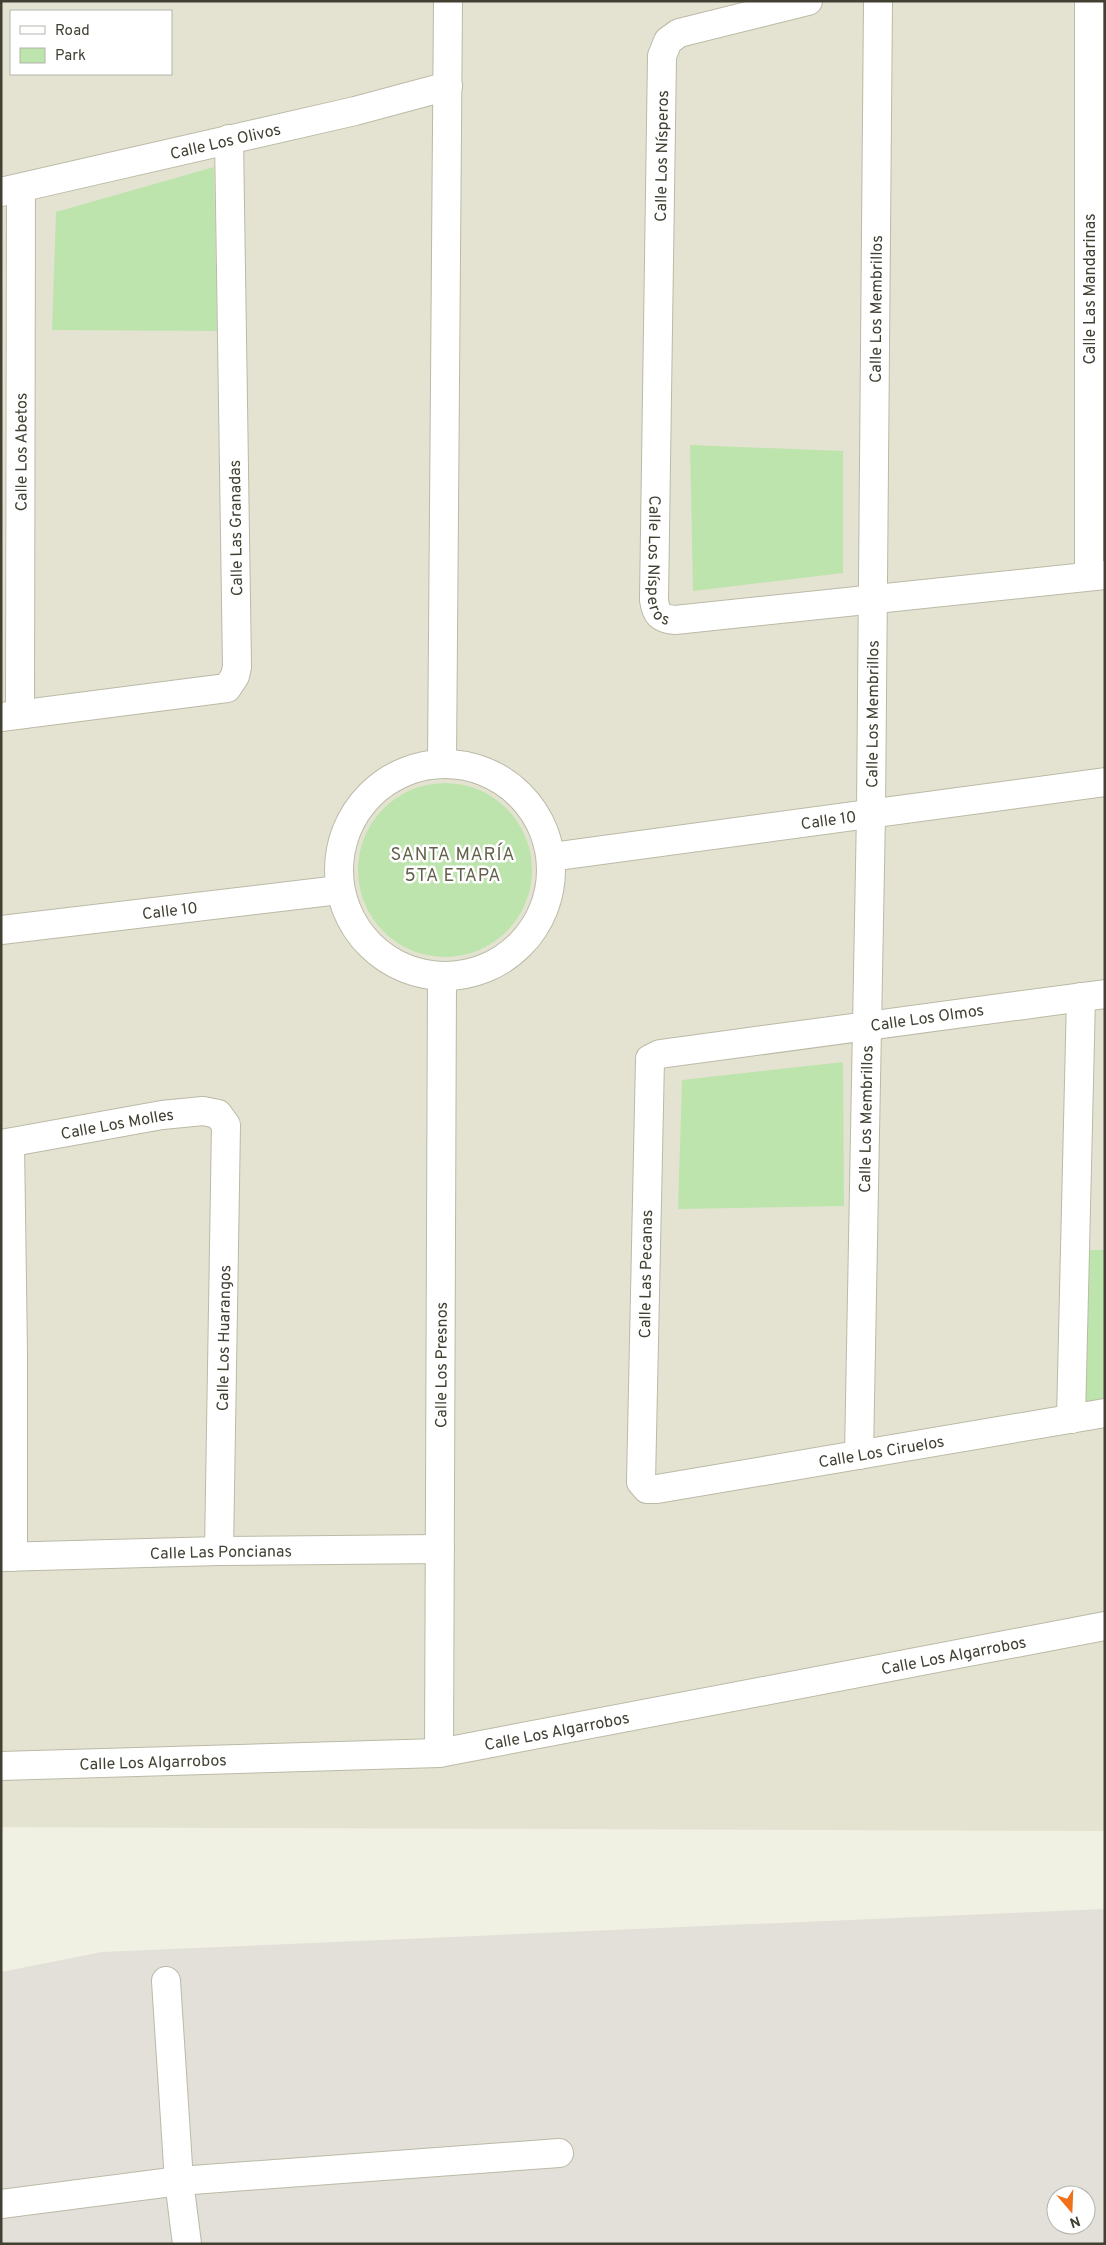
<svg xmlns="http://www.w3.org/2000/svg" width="1106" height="2245" viewBox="0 0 1106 2245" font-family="Overpass,sans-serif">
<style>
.residential{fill:#e4e3d1;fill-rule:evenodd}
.industrial{fill:#e2e0d8;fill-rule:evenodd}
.green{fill:#bde4ad}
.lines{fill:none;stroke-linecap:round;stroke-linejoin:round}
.minor-casing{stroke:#bbbaa6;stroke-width:30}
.tertiary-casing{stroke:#bbbaa6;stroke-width:30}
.minor{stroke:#fff;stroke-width:28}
.tertiary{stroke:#fff;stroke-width:28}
.labels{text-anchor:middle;stroke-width:5;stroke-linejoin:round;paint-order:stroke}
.street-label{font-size:16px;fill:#424033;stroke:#fff}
.neighbourhood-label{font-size:18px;letter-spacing:1px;fill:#64614b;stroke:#fff}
</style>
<rect width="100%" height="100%" fill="#f0f0e3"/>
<path class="residential" d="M1,1H1105V1831L1,1827ZM11,11H171V74H11Z"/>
<path class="industrial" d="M1105,1909V2244H1V1972L102,1952ZM1056,2195H1086V2225H1056Z"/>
<g class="green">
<polygon points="214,167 217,331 52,330 56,212"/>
<polygon points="690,445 843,451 843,573 693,591"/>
<circle cx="445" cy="870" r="87"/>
<polygon points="843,1062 844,1206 678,1209 682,1080"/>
<polygon points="1082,1250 1105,1250 1105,1404 1077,1411"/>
</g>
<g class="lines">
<g class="minor-casing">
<g id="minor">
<path id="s1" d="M808,1L679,33L668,41L662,56L654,600C656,614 660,619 675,620L1105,575"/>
<path id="s2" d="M1,192L355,111L448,86"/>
<polyline points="1089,576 1089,1"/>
<path id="s3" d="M20,714L21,188"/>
<polyline points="1,717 227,688 235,676 237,667 229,139"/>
<polyline points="442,763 448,1"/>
<path id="s4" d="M1105,994L660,1054L650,1059L641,1482L647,1489H657L1105,1413"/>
<polyline points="10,1143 13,1354 13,1557"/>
<path id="s5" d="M1,1144L162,1115L203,1111L218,1114L226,1125L219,1551"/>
<polyline points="1071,1419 1081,997"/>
<path id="s6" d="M859,1455L871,813L878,1"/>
<path id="s7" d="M1,1557L219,1551L440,1549"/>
<path id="s8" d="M439,1753L442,977"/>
<path id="s9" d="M1,1766L439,1753L1105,1626"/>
<polyline points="166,1981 179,2181 187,2244"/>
<polyline points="1,2204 179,2181 559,2153"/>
</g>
</g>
<g class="tertiary-casing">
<g id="tertiary">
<circle cx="445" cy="870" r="106"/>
<path id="s10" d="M551,857L1105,782"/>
<path id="s11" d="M1,930L339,890"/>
</g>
</g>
<use href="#minor" class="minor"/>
<use href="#tertiary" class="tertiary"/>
</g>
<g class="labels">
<g class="street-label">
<text dy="6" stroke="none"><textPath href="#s2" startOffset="230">Calle Los Olivos</textPath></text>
<text transform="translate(661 156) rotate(-89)" y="6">Calle Los Nísperos</text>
<text transform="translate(1089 289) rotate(-90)" y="6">Calle Las Mandarinas</text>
<text dy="6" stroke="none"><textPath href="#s6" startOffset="1146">Calle Los Membrillos</textPath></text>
<text dy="6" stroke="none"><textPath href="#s3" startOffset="262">Calle Los Abetos</textPath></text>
<text transform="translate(235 528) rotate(-91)" y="6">Calle Las Granadas</text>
<text dy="6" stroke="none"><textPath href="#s1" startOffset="668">Calle Los Nísperos</textPath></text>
<text dy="6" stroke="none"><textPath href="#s6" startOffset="741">Calle Los Membrillos</textPath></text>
<text dy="6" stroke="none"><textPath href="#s10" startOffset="280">Calle 10</textPath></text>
<text dy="6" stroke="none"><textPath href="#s11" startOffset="170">Calle 10</textPath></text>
<text transform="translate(927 1017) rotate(-8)" y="6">Calle Los Olmos</text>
<text dy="6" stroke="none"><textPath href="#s6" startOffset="336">Calle Los Membrillos</textPath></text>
<text dy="6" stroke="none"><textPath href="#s5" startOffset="118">Calle Los Molles</textPath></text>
<text transform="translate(645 1274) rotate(-89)" y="6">Calle Las Pecanas</text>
<text transform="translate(223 1338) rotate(-89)" y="6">Calle Los Huarangos</text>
<text dy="6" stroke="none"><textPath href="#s8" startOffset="388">Calle Los Presnos</textPath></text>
<text dy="6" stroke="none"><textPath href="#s4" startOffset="1130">Calle Los Ciruelos</textPath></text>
<text dy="6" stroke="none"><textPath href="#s7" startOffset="220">Calle Las Poncianas</textPath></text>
<text dy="6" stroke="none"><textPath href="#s9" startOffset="962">Calle Los Algarrobos</textPath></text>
<text dy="6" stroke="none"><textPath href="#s9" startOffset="558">Calle Los Algarrobos</textPath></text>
<text dy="6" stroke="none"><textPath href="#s9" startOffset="152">Calle Los Algarrobos</textPath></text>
</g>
<g class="neighbourhood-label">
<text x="453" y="860">SANTA MARÍA<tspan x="453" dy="21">5TA ETAPA</tspan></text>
</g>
</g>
<rect width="1106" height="2245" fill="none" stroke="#424033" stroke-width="5"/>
<rect x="10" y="10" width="162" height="65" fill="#ffffff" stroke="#b3b3ad"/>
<rect x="20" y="26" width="25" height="8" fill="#ffffff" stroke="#b3b3ad"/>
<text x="55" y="35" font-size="15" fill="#424033">Road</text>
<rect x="20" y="48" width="25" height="15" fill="#bde4ad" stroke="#b3b3ad"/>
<text x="55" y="60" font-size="15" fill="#424033">Park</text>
<g transform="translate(1071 2210) rotate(161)"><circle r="24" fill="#ffffff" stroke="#b3b3ad"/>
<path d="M0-4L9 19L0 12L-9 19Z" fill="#ef721b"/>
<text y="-8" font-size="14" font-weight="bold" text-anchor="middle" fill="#424033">N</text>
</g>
</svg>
